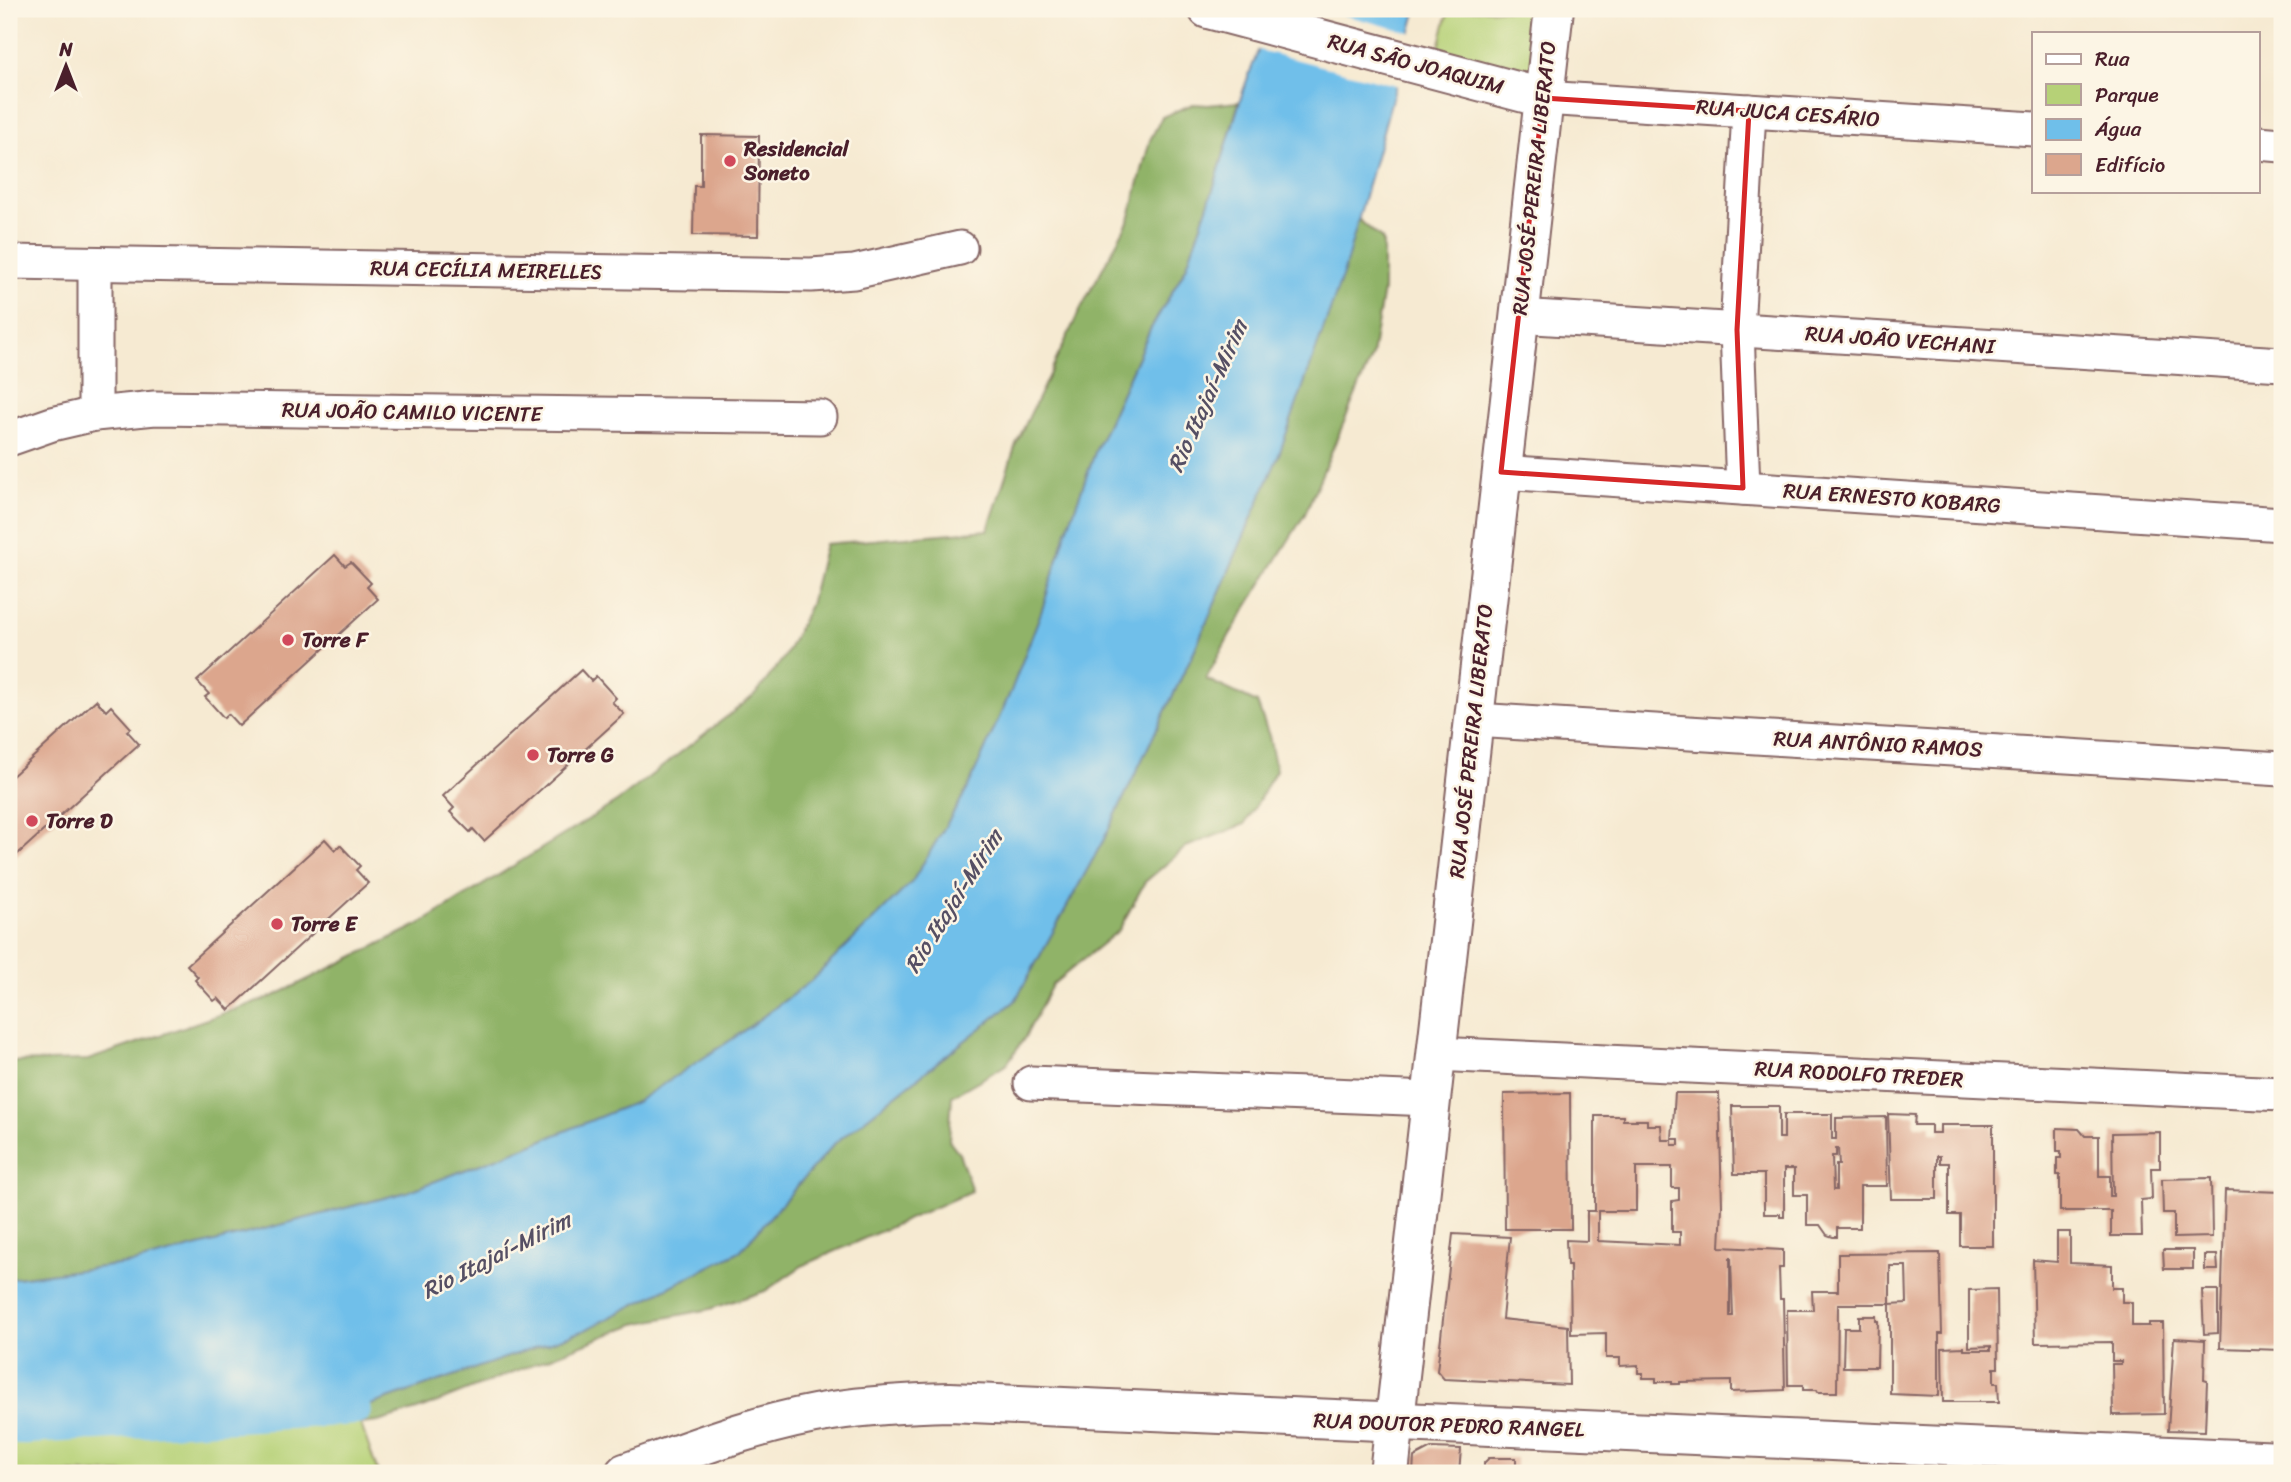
<svg xmlns="http://www.w3.org/2000/svg" width="2291" height="1482" viewBox="0 0 2291 1482" font-family="Sriracha,sans-serif">
<style>
.green{fill:#b6d177;stroke:#807851;stroke-width:2}
.forest{fill:#90b368;stroke:#6d694a;stroke-width:2}
.water{fill:#6fbfea;stroke:#5c6f8a;stroke-width:2}
.pier{fill:#f6ead2}
.lines{fill:none;stroke-linecap:round;stroke-linejoin:round}
.canal{stroke:#6fbfea;stroke-width:30}
.building{fill:#dca68d;fill-rule:evenodd}
.minor-casing{stroke:#866665;stroke-width:37}
.tertiary-casing{stroke:#866665;stroke-width:42}
.secondary-casing{stroke:#866665;stroke-width:42}
.minor{stroke:#fff;stroke-width:33}
.tertiary{stroke:#fff;stroke-width:38}
.secondary{stroke:#fff;stroke-width:38}
.marked{fill:none;stroke:#d62828;stroke-width:5;stroke-linejoin:round}
.poi-dot{fill:#d1495b;stroke:#fcf5e5;stroke-width:2.5}
.labels{text-anchor:middle;stroke-width:5;stroke-linejoin:round;paint-order:stroke}
.street-label{font-size:21px;fill:#4a1f2b;stroke:#fcf5e5}
.poi-label{font-size:21px;font-weight:bold;fill:#4a1f2b;stroke:#fcf5e5;text-anchor:start}
.water-label{font-size:23px;font-style:italic;fill:#554f64;stroke:#fcf5e5}
</style>
<rect width="100%" height="100%" fill="#fcf5e5"/>
<filter id="ink" filterUnits="userSpaceOnUse"><feTurbulence type="fractalNoise" baseFrequency=".0143" numOctaves="2"/><feDisplacementMap in="SourceGraphic" scale="14" xChannelSelector="R" yChannelSelector="G"/><feConvolveMatrix kernelMatrix="1 2 1 2 8 2 1 2 1" color-interpolation-filters="sRGB"/></filter>
<filter id="wash" filterUnits="userSpaceOnUse"><feTurbulence type="fractalNoise" baseFrequency=".00686" numOctaves="4" result="noise"/><feDisplacementMap in="SourceGraphic" scale="28" xChannelSelector="R" yChannelSelector="G"/><feGaussianBlur stdDeviation="1.57" result="paint"/><feColorMatrix in="noise" values="0 0 0 0 0 0 0 0 0 0 0 0 0 0 0 0 0 1.4 0 .05"/><feComposite in="paint" operator="in"/></filter>
<g filter="url(#wash)">
<rect width="100%" height="100%" fill="#f6ead2"/>
<g class="green">
<polygon points="1449,9 1544,10 1535,70 1526,76 1437,55"/>
<polygon points="356,1410 378,1473 9,1473 9,1430"/>
</g>
<g class="forest">
<polygon points="1239,102 1213,190 1186,268 1150,330 1096,450 1065,536 1042,610 1011,691 967,790 912,882 811,981 734,1038 637,1102 536,1143 407,1192 134,1263 9,1279 9,1062 88,1060 274,996 420,924 618,801 756,694 785,656 810,605 825,544 988,530 1016,444 1080,310 1129,220 1150,140 1162,117 1193,104 1208,105"/>
<polygon points="1358,219 1383,240 1383,290 1372,356 1305,514 1229,636 1206,679 1257,703 1269,736 1276,770 1245,824 1186,847 1145,882 1119,930 1052,985 1025,1037 1006,1065 952,1096 949,1140 959,1153 972,1191 802,1266 765,1291 710,1309 635,1324 420,1409 378,1422 361,1424 356,1410 585,1330 740,1251 835,1143 1015,1001 1104,839 1195,649 1278,457 1344,271"/>
</g>
<polygon class="water" points="1274,9 1417,9 1344,271 1278,457 1195,649 1104,839 1015,1001 835,1143 740,1251 585,1330 356,1410 9,1430 9,1279 134,1263 407,1192 536,1143 636,1102 734,1038 811,981 912,882 967,790 1011,691 1042,610 1065,536 1096,450 1150,330 1186,268 1213,190 1244,88"/>
<polygon class="pier" points="1271,9 1320,9 1413,33 1399,86 1255,49"/>
<g class="lines">
<polyline class="canal" points="9,1430 356,1410"/>
</g>
<g id="blocks">
<g class="building">
<polygon points="701,135 759,136 758,236 693,235 694,186 701,186"/>
<polygon points="335,555 345,566 351,562 371,583 367,587 378,599 239,726 228,714 224,718 205,697 209,694 197,681"/>
<polygon points="581,670 591,681 596,676 616,698 612,702 624,714 484,841 473,829 470,832 450,812 454,808 443,796"/>
<polygon points="96,700 106,711 111,706 131,728 127,731 139,744 9,862 9,779"/>
<polygon points="325,839 335,850 340,845 360,866 356,870 368,883 229,1010 218,998 214,1001 195,980 198,977 187,965"/>
<polygon points="1570,1093 1571,1229 1505,1229 1504,1094"/>
<path d="M1675,1093H1719L1722,1206L1720,1247L1783,1250V1268H1779L1780,1299H1783L1785,1390L1731,1392V1381L1680,1382V1384H1672V1382H1656V1378H1643V1373H1638V1365L1620,1366V1358H1606V1333L1571,1334L1570,1265H1567L1566,1240L1587,1241V1211H1595V1116H1623V1120H1647V1125H1661L1662,1140H1672V1145H1679V1139H1672ZM1636,1167H1672V1188H1679V1200L1672,1201V1232H1680V1245L1598,1241V1211H1636ZM1730,1258H1731L1733,1316H1730Z"/>
<path d="M1732,1106H1779V1138H1784V1114H1832V1139H1836V1118L1886,1117L1887,1186H1860V1228H1837V1237H1833L1827,1235L1820,1225H1807V1195H1794V1169H1784V1217H1780V1214H1764V1174H1734ZM1836,1148H1838L1839,1165H1836V1190H1833L1832,1156H1836Z"/>
<polygon points="1888,1114 1915,1115 1914,1125 1931,1125 1931,1133 1940,1133 1940,1125 1993,1125 1993,1246 1960,1246 1960,1215 1949,1215 1949,1163 1940,1163 1940,1156 1937,1156 1937,1199 1891,1199"/>
<polygon points="2057,1128 2079,1129 2085,1136 2099,1136 2099,1176 2110,1176 2110,1196 2113,1196 2112,1133 2160,1132 2160,1168 2151,1168 2152,1199 2141,1200 2142,1236 2111,1236 2111,1211 2060,1211 2060,1175 2057,1175 2057,1158 2061,1158 2061,1151 2057,1151"/>
<polygon points="2211,1178 2212,1237 2174,1238 2174,1213 2163,1213 2162,1179"/>
<polygon points="2225,1190 2282,1192 2282,1350 2220,1348"/>
<polygon points="2057,1232 2070,1232 2070,1263 2112,1265 2112,1288 2122,1288 2122,1302 2132,1302 2132,1326 2149,1326 2149,1323 2163,1323 2164,1414 2113,1415 2112,1364 2121,1364 2121,1361 2112,1361 2112,1342 2035,1343 2033,1260 2057,1262"/>
<polygon points="1453,1234 1510,1237 1502,1319 1568,1326 1569,1385 1444,1379 1437,1371"/>
<polygon points="2163,1250 2193,1250 2193,1269 2164,1269"/>
<path d="M1940,1253L1942,1334H1939V1396L1890,1394V1304H1838L1837,1392H1818L1817,1390H1803V1385H1788L1787,1310H1813L1812,1291H1838V1254ZM1890,1266H1906L1907,1303L1890,1304Z"/>
<polygon points="2205,1255 2217,1255 2218,1270 2205,1270"/>
<polygon points="1997,1289 1998,1368 1994,1368 1994,1383 1998,1383 1999,1402 1943,1402 1942,1348 1964,1347 1964,1350 1991,1350 1991,1346 1969,1347 1969,1290"/>
<polygon points="2202,1290 2218,1290 2218,1333 2204,1334"/>
<polygon points="1859,1316 1876,1316 1876,1321 1878,1321 1877,1367 1843,1367 1844,1328 1859,1328"/>
<polygon points="2174,1338 2205,1340 2204,1380 2207,1381 2205,1431 2168,1430"/>
<polygon points="1431,1448 1461,1449 1459,1473 1413,1473 1414,1457"/>
<polygon points="1489,1458 1516,1458 1516,1473 1484,1473 1484,1463"/>
<polygon points="1553,1469 1553,1473 1521,1473 1521,1470"/>
</g>
</g>
</g>
<g filter="url(#ink)">
<use href="#blocks" fill-opacity="0" stroke="#866665" stroke-width="2"/>
<g class="lines">
<g class="minor-casing">
<g id="minor">
<polyline points="1543,98 2034,129"/>
<polyline points="2258,143 2282,145"/>
<polyline points="9,262 811,275 854,272 960,248"/>
<polyline points="1519,316 2282,364"/>
<polyline points="95,414 95,264"/>
<polyline points="9,439 52,424 95,414 155,408 820,417"/>
<polyline points="1501,472 2282,524"/>
<polyline points="1743,488 1737,330 1749,111"/>
<polyline points="1474,720 2282,769"/>
<polyline points="1436,1054 2282,1094"/>
<polyline points="1031,1083 1431,1099"/>
</g>
</g>
<g class="tertiary-casing">
<polyline id="tertiary" points="1208,9 1543,98"/>
</g>
<g class="secondary-casing">
<g id="secondary">
<path d="M625,1473C692,1449 760,1422 832,1411C871,1405 910,1403 950,1402L2282,1461"/>
<polyline points="1389,1473 1554,9"/>
</g>
</g>
<use href="#minor" class="minor"/>
<use href="#tertiary" class="tertiary"/>
<use href="#secondary" class="secondary"/>
</g>
</g>
<path class="marked" d="M1543,98L1749,111L1737,330L1743,488L1501,472Z"/>
<g class="poi-dot">
<circle cx="730" cy="161" r="7"/>
<circle cx="288" cy="640" r="7"/>
<circle cx="533" cy="755" r="7"/>
<circle cx="32" cy="821" r="7"/>
<circle cx="277" cy="924" r="7"/>
</g>
<g class="labels">
<g class="street-label">
<text transform="translate(1416 64) rotate(15)" y="7">RUA SÃO JOAQUIM</text>
<text transform="translate(1788 113) rotate(4)" y="7">RUA JUCA CESÁRIO</text>
<text transform="translate(1534 178) rotate(-84)" y="7">RUA JOSÉ PEREIRA LIBERATO</text>
<text transform="translate(486 270) rotate(1)" y="7">RUA CECÍLIA MEIRELLES</text>
<text transform="translate(1900 340) rotate(4)" y="7">RUA JOÃO VECHANI</text>
<text transform="translate(412 412) rotate(1)" y="7">RUA JOÃO CAMILO VICENTE</text>
<text transform="translate(1892 498) rotate(4)" y="7">RUA ERNESTO KOBARG</text>
<text transform="translate(1471 741) rotate(-84)" y="7">RUA JOSÉ PEREIRA LIBERATO</text>
<text transform="translate(1878 744) rotate(3)" y="7">RUA ANTÔNIO RAMOS</text>
<text transform="translate(1859 1074) rotate(3)" y="7">RUA RODOLFO TREDER</text>
<text transform="translate(1449 1425) rotate(2)" y="7">RUA DOUTOR PEDRO RANGEL</text>
</g>
<g class="poi-label">
<text x="744" y="156">Residencial<tspan x="744" dy="24">Soneto</tspan></text>
<text x="302" y="647">Torre F</text>
<text x="547" y="762">Torre G</text>
<text x="46" y="828">Torre D</text>
<text x="291" y="931">Torre E</text>
</g>
<g class="water-label">
<text transform="translate(1207 396) rotate(-66)" y="8">Rio Itajaí-Mirim</text>
<text transform="translate(953 901) rotate(-58)" y="8">Rio Itajaí-Mirim</text>
<text transform="translate(496 1255) rotate(-27)" y="8">Rio Itajaí-Mirim</text>
</g>
</g>
<rect width="2291" height="1482" fill="none" stroke="#fcf5e5" stroke-width="35"/>
<rect x="2032" y="32" width="228" height="161" fill="#fcf5e5" stroke="#b59f9b" stroke-width="2"/>
<rect x="2046" y="54" width="35" height="10" fill="#ffffff" stroke="#b59f9b" stroke-width="2"/>
<text x="2095" y="66" font-size="21" fill="#4a1f2b">Rua</text>
<rect x="2046" y="84" width="35" height="21" fill="#b6d177" stroke="#b59f9b" stroke-width="2"/>
<text x="2095" y="102" font-size="21" fill="#4a1f2b">Parque</text>
<rect x="2046" y="119" width="35" height="21" fill="#6fbfea" stroke="#b59f9b" stroke-width="2"/>
<text x="2095" y="136" font-size="21" fill="#4a1f2b">Água</text>
<rect x="2046" y="154" width="35" height="21" fill="#dca68d" stroke="#b59f9b" stroke-width="2"/>
<text x="2095" y="172" font-size="21" fill="#4a1f2b">Edifício</text>
<g transform="translate(66 66)" stroke="#fcf5e5" stroke-width="5" paint-order="stroke">
<path d="M0-5L12 26L0 18L-12 26Z" fill="#4a1f2b"/>
<text y="-10" font-size="19" font-weight="bold" text-anchor="middle" fill="#4a1f2b">N</text>
</g>
</svg>
